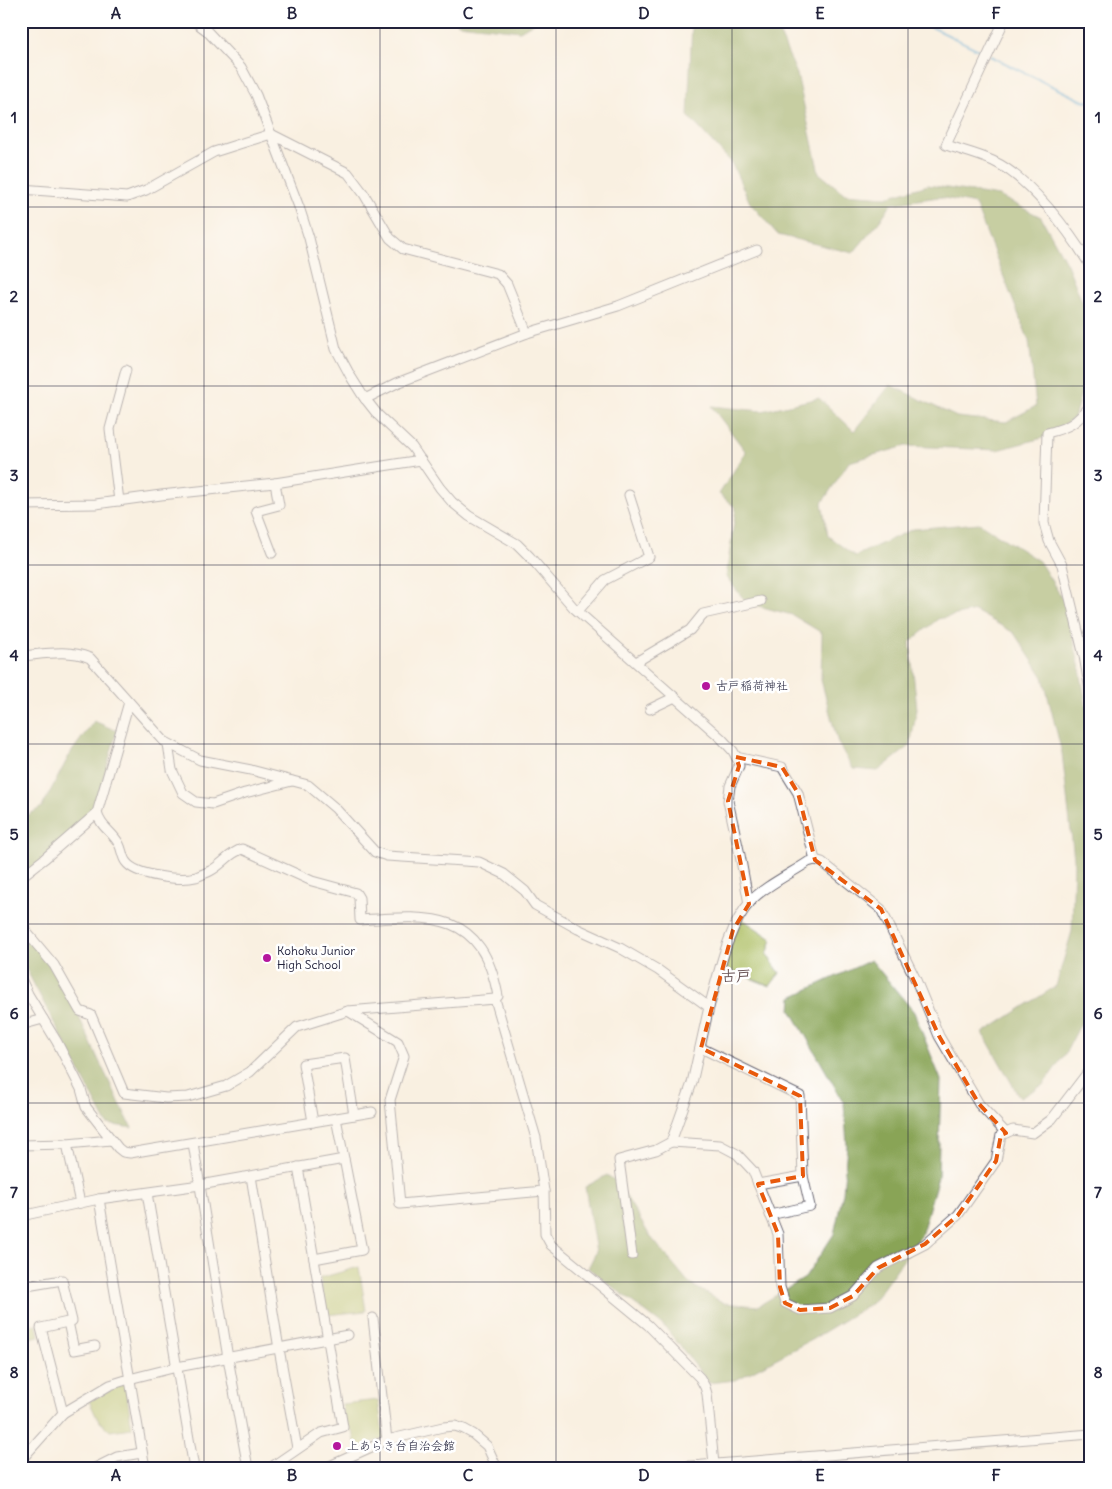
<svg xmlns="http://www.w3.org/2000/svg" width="1112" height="1489" viewBox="0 0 1112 1489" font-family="Delius,'Klee One',sans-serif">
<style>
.green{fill:#acbd61;stroke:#67704e}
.forest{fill:#89a457;stroke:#566349}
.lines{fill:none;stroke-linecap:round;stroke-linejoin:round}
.stream{stroke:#5ca8d4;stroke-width:2.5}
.minor-casing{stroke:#6d6a75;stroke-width:11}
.minor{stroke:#fff;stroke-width:9}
.marked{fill:none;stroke:#e8590c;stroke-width:4;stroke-dasharray:10 6;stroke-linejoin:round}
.grid{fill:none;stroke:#22223b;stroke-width:1;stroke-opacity:0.55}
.poi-dot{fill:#b5179e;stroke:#fff;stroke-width:2}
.labels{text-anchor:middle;stroke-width:5;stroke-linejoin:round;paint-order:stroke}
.poi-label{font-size:12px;fill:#22223b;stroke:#fff;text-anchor:start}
.quarter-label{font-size:15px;font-weight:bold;fill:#695456;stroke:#fff}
.neatline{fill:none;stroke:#22223b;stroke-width:2}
.grid-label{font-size:16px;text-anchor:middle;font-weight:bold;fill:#22223b}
</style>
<rect width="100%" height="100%" fill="#fff"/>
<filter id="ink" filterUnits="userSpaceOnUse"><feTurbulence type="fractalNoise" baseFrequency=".02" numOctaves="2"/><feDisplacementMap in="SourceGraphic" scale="10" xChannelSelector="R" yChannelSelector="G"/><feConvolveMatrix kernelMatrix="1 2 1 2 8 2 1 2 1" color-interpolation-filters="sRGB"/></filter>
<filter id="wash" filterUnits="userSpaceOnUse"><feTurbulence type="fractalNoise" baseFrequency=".0096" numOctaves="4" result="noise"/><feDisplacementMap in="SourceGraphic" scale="20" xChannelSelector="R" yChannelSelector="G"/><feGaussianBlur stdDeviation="1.12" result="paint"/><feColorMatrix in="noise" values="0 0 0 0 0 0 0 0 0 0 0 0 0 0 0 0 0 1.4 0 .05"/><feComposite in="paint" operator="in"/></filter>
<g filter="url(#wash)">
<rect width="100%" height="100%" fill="#f9f0e1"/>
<g class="green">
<polygon points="739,917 772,939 767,955 780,973 770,986 722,967"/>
<polygon points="359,1267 366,1311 326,1315 320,1278"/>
<polygon points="25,1304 31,1325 37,1325 39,1336 21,1340 21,1305"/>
<polygon points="125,1383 132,1428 110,1431 98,1420 89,1401"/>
<polygon points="378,1400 384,1439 356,1447 353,1431 345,1430 342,1404"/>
</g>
<g class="forest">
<polygon points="456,21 537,21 520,31 458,24"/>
<polygon points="692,21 774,21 797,74 819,173 845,194 886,197 928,185 999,196 1041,217 1067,264 1091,324 1091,357 1074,418 1043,438 997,450 906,446 849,462 822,503 828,536 855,556 913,529 979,523 1039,561 1066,604 1080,669 1091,735 1091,1004 1065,1054 1043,1085 1020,1098 983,1033 1056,986 1072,931 1074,859 1062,753 1043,677 1014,633 975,611 938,619 910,642 917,709 910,746 878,771 853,769 838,743 821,680 822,633 792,615 747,603 726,577 736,508 719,494 746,452 711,406 762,411 819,398 854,431 890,385 957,417 1006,422 1036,406 1029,341 975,204 939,197 891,204 880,221 853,253 778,235 750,203 731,162 688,116"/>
<polygon points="94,721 117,731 97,801 89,819 21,880 21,819 42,807 70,754"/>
<polygon points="21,921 70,997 101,1065 132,1128 107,1124 26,969 21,967"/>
<polygon points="871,960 914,1012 941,1080 938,1177 921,1236 872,1303 813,1339 736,1380 709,1383 665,1327 588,1268 596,1252 585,1187 607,1175 618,1183 650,1236 690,1284 724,1303 758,1306 805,1278 834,1234 843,1193 847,1145 844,1103 791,1010 792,997"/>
</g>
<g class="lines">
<g class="stream">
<polyline points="919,21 985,53"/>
<polyline points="990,56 1083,101 1091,102"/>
</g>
</g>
</g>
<g filter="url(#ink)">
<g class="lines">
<g class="minor-casing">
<g id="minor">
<polyline points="194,21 206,30 241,67 256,95 299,207 309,238 336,349 351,377 363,396 378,415 412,447 440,488 452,502 469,516 517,544 530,557 574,608 721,738 733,751 738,760 739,766 730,786 728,801 740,855 749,904"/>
<path d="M1004,21L946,145C961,150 978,154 993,161C1030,178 1070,232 1091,267"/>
<polyline points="21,189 127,197 146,190 214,152 271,134 348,173 364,194 390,238 403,249 498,274 507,284 527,333"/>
<polyline points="365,399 397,383 527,333 618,306 757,250"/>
<path d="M1091,405C1076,423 1071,427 1047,433L1044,523L1049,541L1062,565L1084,656L1091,696"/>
<polyline points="119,501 110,429 126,370"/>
<polyline points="21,505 96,504 161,495 275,483 421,460"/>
<polyline points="272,553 256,511 279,505 275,483"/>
<polyline points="578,611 605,580 649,557 629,495"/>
<path d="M21,656C45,654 68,649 90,658L164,741L200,760L251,770L308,785L335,808L375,852L387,856L479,862L504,874L525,891L535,905L578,929L620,948L658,970L709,1007L692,1083L671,1142L720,1145L737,1154L753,1171L778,1234L780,1287L785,1303L800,1310L830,1308L853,1296L878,1268L925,1244L958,1215L996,1161L1001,1135L1013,1130L1033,1133L1052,1119L1091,1068"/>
<polyline points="636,662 690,630 703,614 761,601"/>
<path d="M129,702L97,813C101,828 112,831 119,844C122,849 122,857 126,862C136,876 181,881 196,877C201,875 206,873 210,871C222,865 229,853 242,849L312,881L356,893L359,898L360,920C432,915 482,910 498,996L495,999"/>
<polyline points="650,709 675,697"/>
<polyline points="168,744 172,770 183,793 196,802 213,804 245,793 292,781"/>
<polyline points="736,757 782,767 798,793 815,860"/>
<polyline points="21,877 44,859 97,813"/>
<polyline points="21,921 28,934 54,965 80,1011 91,1015 124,1093 166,1098 188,1097 226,1086 250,1072 297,1027 348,1011 495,999 536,1138 544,1191 545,1234 551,1245 648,1325 700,1378 705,1387 707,1394 714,1464"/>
<polyline points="21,979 28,994 57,1042 81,1089 86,1107 118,1148 123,1152 130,1153 372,1112"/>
<path d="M709,1007C719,974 727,927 751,901C763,887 792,873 808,862L815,860L822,862L881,909L916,980L939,1036L979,1104L1006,1133"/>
<polyline points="348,1011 398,1042 404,1056 390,1100 400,1204 544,1191"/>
<polyline points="21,1025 43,1019"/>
<polyline points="701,1048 800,1096 803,1176 758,1184"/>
<polyline points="313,1122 303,1064 345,1058 354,1115"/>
<polyline points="193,1143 228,1358 248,1468"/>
<polyline points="67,1144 80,1203"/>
<polyline points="21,1145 67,1144 111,1140"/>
<polyline points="251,1176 279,1349 297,1448"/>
<polyline points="147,1193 194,1468"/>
<polyline points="99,1199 145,1468"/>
<polyline points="770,1215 810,1206 803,1176"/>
<polyline points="21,1216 99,1199 200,1185 344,1159"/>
<polyline points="632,1255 619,1160 656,1150 671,1142"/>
<polyline points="314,1259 362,1250 336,1118"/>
<polyline points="21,1287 62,1280 72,1321 41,1328 63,1413 21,1460"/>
<polyline points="373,1318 387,1440"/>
<polyline points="68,1322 74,1350 95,1346"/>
<polyline points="63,1413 110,1385 129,1379 177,1367 348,1335"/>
<polyline points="95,1468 117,1457 142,1453"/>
<polyline points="270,1468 321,1433 343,1427 298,1167"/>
<polyline points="325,1468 387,1440 443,1427 455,1426 464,1429 473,1434 487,1446 497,1468"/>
<polyline points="666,1468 1091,1434"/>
</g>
</g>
<use href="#minor" class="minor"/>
</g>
</g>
<path d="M0 0H1112V1489H0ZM736,757L782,767L798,793L815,860L881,909L939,1036L979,1104L1006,1133L1001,1135L996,1161L958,1215L925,1244L878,1268L853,1296L830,1308L800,1310L785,1303L780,1287L778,1234L758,1184L803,1176L800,1096L701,1048L733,930L749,904L728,801L739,766Z" fill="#f9f0e1" fill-opacity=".55" fill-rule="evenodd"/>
<path class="marked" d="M736,757L782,767L798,793L815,860L881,909L939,1036L979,1104L1006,1133L1001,1135L996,1161L958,1215L925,1244L878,1268L853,1296L830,1308L800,1310L785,1303L780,1287L778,1234L758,1184L803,1176L800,1096L701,1048L733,930L749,904L728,801L739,766Z"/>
<path class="grid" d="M204,21V1468M380,21V1468M556,21V1468M732,21V1468M908,21V1468M21,207H1091M21,386H1091M21,565H1091M21,744H1091M21,924H1091M21,1103H1091M21,1282H1091"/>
<g class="poi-dot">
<circle cx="706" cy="686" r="5"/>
<circle cx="267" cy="958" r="5"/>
<circle cx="337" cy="1446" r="5"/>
</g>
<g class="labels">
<g class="poi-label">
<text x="716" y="690">古戸稲荷神社</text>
<text x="277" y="955">Kohoku Junior<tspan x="277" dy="14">High School</tspan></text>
<text x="347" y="1450">上あらき台自治会館</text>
</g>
<g class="quarter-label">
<text x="736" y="981">古戸</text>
</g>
</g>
<rect width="1112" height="1489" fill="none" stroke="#fff" stroke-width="55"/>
<rect x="28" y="28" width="1056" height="1434" class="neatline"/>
<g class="grid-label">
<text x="116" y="19">A</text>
<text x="292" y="19">B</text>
<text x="468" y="19">C</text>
<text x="644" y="19">D</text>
<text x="820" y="19">E</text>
<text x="996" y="19">F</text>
<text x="14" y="123">1</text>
<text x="1098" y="123">1</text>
<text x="14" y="302">2</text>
<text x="1098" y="302">2</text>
<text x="14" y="481">3</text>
<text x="1098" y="481">3</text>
<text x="14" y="661">4</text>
<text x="1098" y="661">4</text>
<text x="14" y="840">5</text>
<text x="1098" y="840">5</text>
<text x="14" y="1019">6</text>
<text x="1098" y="1019">6</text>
<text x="14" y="1198">7</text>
<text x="1098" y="1198">7</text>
<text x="14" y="1378">8</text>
<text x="1098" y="1378">8</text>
<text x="116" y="1481">A</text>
<text x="292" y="1481">B</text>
<text x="468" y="1481">C</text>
<text x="644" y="1481">D</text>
<text x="820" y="1481">E</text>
<text x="996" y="1481">F</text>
</g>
</svg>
